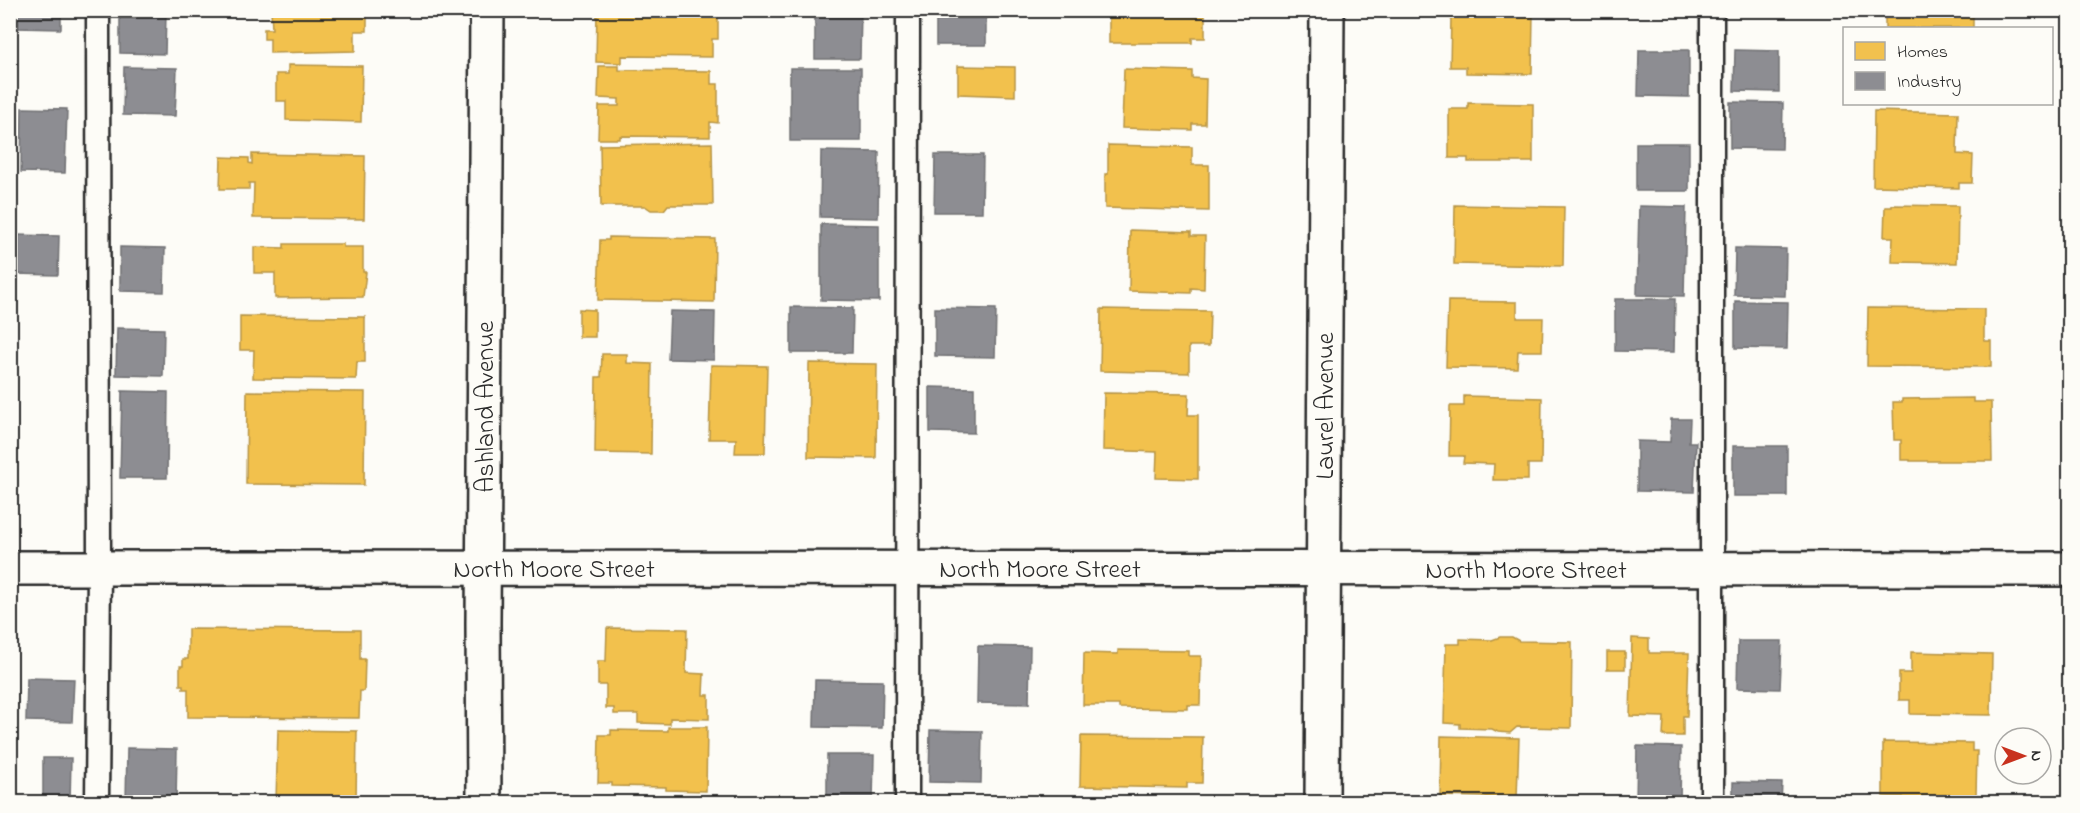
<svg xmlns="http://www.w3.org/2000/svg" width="2080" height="813" viewBox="0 0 2080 813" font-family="'Indie Flower',sans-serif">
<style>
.homes{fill:#f2c14e;stroke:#b69444;stroke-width:1.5}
.industry{fill:#8d8d92;stroke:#707073;stroke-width:1.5}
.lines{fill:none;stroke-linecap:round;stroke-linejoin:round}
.service-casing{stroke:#2b2b2b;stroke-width:27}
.minor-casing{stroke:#2b2b2b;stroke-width:38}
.service{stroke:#fdfcf7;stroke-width:22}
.minor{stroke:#fdfcf7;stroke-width:33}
.labels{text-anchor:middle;stroke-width:6;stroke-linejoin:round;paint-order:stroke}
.street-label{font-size:26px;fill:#2b2b2b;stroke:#fdfcf7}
</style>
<rect width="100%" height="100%" fill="#fdfcf7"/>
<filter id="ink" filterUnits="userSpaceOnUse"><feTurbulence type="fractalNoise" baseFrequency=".0167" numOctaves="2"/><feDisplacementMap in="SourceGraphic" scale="12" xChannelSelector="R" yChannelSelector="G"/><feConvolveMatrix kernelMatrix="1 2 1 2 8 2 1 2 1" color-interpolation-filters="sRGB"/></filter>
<g filter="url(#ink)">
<g class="homes">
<polygon points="271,10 367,10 367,31 355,31 355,51 270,53 270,39 264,39 264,29 272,29"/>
<polygon points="597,10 718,10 718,39 712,39 712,57 622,56 622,63 596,62"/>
<polygon points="1109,10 1205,10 1205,38 1192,38 1192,43 1109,43"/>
<rect x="1885" y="10" width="88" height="18"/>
<polygon points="1468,12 1533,13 1532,74 1466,73 1466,67 1450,67 1451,17 1468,17"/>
<polygon points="288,65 362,66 361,122 286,120 286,101 276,101 276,74 288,74"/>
<polygon points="599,66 619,66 619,70 711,71 711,84 718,84 718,123 710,122 710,137 620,136 620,139 598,139 599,106 619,106 619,99 598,98"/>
<polygon points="958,66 1015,67 1015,96 958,94"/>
<polygon points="1124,69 1192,71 1192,78 1206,79 1205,124 1192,124 1192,130 1122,128"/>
<polygon points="1468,103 1533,104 1533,162 1468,162 1468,158 1449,158 1449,109 1468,109"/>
<polygon points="1874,111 1958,113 1957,154 1973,155 1972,183 1959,183 1959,188 1873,186"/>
<polygon points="712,143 713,205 668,205 664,210 651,210 645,206 601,206 600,145"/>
<polygon points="1108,145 1192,147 1192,165 1209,165 1209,211 1105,208 1105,174 1108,174"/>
<polygon points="252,154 365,156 364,219 253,218 254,183 249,183 249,189 220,189 221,157 249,158 249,163 252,164"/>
<polygon points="1455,205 1564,207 1563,266 1454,264"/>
<polygon points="1892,205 1958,206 1957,263 1892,262 1893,237 1884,237 1885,207 1892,207"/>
<polygon points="1130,230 1191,232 1191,236 1205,236 1204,289 1191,288 1191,293 1129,291"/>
<polygon points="609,237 715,239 714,302 598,300 600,240 609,240"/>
<polygon points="284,244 343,244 343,247 363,247 363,272 366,272 363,297 275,298 275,273 254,273 254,247 284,248"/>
<polygon points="1448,301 1517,302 1517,318 1543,318 1542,351 1518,351 1517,368 1446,367"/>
<polygon points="1868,308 1984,309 1984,341 1991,341 1991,367 1867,366"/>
<polygon points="579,309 595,310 595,337 579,337"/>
<polygon points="1101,309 1210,311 1209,346 1189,346 1189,373 1100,371"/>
<polygon points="240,316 365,317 365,362 357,362 356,379 253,378 254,350 240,350"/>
<polygon points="602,354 627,354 627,363 652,364 651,454 595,453 596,377 601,377"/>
<polygon points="809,363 877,364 876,458 808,457"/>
<polygon points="711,365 767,366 765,453 735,453 736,439 709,439"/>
<polygon points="247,391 365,392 364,485 246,484"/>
<polygon points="1104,393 1189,394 1188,415 1198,415 1198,479 1156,478 1157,452 1103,450"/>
<polygon points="1464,396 1542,398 1541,464 1528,464 1528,480 1493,480 1494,464 1463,463 1464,456 1449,456 1450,406 1464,406"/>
<polygon points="1973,398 1973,402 1991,402 1992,461 1910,461 1910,460 1901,460 1901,440 1894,440 1893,402 1902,402 1902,399"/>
<polygon points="607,628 687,629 686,673 704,674 703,695 709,695 709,719 670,718 670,724 638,723 638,714 614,714 614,708 606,708 606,685 598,685 598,661 606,661"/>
<polygon points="188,629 360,630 360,659 365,659 364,691 360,691 359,718 188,717 188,689 183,689 183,685 180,685 180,666 183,666 183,659 188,659"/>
<polygon points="1500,637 1512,637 1519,641 1572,642 1571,728 1517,727 1510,733 1498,732 1492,729 1460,728 1460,724 1444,723 1446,644 1460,644 1460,639 1492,640"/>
<polygon points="1632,638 1649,639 1649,653 1689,653 1687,716 1683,716 1683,736 1663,736 1664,717 1630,716"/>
<polygon points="1118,650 1189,651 1189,656 1201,656 1200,705 1188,705 1188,709 1119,708 1119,705 1083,705 1084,653 1118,654"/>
<rect x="1607" y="652" width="18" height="17"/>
<polygon points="1911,652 1992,654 1991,715 1910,714 1910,700 1899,700 1899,673 1911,673"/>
<polygon points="668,727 707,727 706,791 666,790 666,787 612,786 612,783 598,783 599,735 611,735 611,730 668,731"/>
<polygon points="278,730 357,731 356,801 276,800"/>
<polygon points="1081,736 1203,737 1202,783 1187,783 1187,788 1080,786"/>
<polygon points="1441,736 1519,738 1517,798 1440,796"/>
<polygon points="1883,742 1972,743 1972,751 1977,751 1976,795 1971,795 1970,802 1903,802 1903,797 1883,796"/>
</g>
<g class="industry">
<polygon points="16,10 61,10 61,29 16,28"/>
<polygon points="815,10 861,10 860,59 815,59"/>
<rect x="936" y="10" width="50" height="35"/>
<polygon points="120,12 166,13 165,54 120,53"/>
<polygon points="1639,50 1689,50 1689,97 1638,96"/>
<polygon points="1735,50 1779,51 1779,92 1734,91"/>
<polygon points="124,67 177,68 175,116 123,115"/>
<rect x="790" y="68" width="71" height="73"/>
<polygon points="1730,102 1783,103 1782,149 1730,148"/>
<polygon points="22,108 67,109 65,173 21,172"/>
<rect x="1636" y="143" width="53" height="48"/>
<polygon points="821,151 879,152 878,218 820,217"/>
<polygon points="935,155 983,155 982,212 934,212"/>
<polygon points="1639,206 1686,207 1684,296 1637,295"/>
<polygon points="821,224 879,225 879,301 821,300"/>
<polygon points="14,235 59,236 58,275 14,274"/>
<polygon points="120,247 165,248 164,292 120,291"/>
<polygon points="1735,248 1786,249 1785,296 1734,295"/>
<polygon points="1615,299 1675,299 1674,352 1615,351"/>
<polygon points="1735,301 1788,302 1787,349 1735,348"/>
<polygon points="791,307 853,308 852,353 791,353"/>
<polygon points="935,308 996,309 995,357 935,356"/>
<polygon points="670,311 715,312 714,360 668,359"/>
<polygon points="117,328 164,329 163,376 116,375"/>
<polygon points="930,387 974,388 974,433 930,432"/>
<polygon points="122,391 168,392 167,478 120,478"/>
<polygon points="1671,419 1690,419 1689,442 1696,442 1694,492 1637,491 1637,441 1670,442"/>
<rect x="1733" y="446" width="54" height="50"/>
<polygon points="1738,641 1782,641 1780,689 1737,688"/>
<polygon points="978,646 1030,647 1029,704 977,703"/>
<polygon points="27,678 74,679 72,722 26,721"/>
<polygon points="815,680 883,681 882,728 814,727"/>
<polygon points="930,730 982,731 981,783 929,782"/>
<polygon points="1637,746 1681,747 1680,802 1636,802"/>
<polygon points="127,748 177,749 176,802 126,801"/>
<polygon points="827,755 874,755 873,802 827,802"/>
<polygon points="43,758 71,758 70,802 43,802"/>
<polygon points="1733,782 1782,783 1781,802 1733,802"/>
</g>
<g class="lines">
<g class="service-casing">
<g id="service">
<polyline points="1712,10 1712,802"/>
<polyline points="97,802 99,568 98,10"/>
<polyline points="907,802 908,10"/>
</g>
</g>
<g class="minor-casing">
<g id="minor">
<polyline points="10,568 2070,569"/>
<polyline points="484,802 483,624 487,10"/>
<polyline points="1322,802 1327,10"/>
</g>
</g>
<use href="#service" class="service"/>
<use href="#minor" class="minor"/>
</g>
</g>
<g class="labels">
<g class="street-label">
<text transform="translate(1324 406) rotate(-90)" y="9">Laurel Avenue</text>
<text transform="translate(484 407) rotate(-90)" y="9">Ashland Avenue</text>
<text x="554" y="577">North Moore Street</text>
<text x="1040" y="577">North Moore Street</text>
<text x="1526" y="578">North Moore Street</text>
</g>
</g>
<rect width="2080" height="813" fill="none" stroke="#fdfcf7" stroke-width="36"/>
<rect x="18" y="18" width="2044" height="777" fill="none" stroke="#2b2b2b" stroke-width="2" filter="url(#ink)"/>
<rect x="1843" y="27" width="210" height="78" fill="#fdfcf7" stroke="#a9a8a5" stroke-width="1.5"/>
<rect x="1855" y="42" width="30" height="18" fill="#f2c14e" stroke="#a9a8a5" stroke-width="1.5"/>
<text x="1897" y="57" font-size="18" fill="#2b2b2b">Homes</text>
<rect x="1855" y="72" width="30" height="18" fill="#8d8d92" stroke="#a9a8a5" stroke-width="1.5"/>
<text x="1897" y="87" font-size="18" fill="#2b2b2b">Industry</text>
<g transform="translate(2023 756) rotate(90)"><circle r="28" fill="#fdfcf7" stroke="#a9a8a5" stroke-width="1.5"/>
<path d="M0-4.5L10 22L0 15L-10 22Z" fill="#c8321e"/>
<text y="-9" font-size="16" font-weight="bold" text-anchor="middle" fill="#2b2b2b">N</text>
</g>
</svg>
